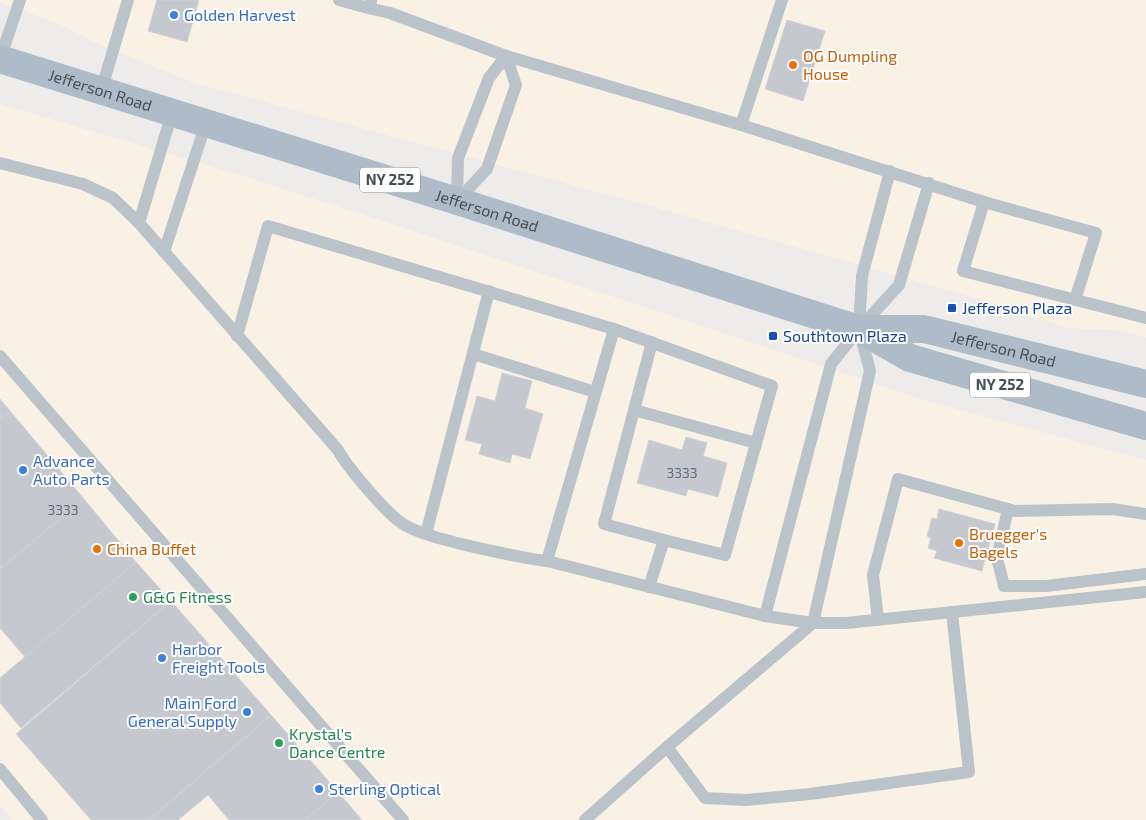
<svg xmlns="http://www.w3.org/2000/svg" width="1146" height="820" viewBox="0 0 1146 820" font-family="'Exo 2',sans-serif">
<style>
.commercial{fill:#f9f2e4}
.building{fill:#c5c8ce;stroke:#cfd2d6}
.lines{fill:none;stroke-linecap:round;stroke-linejoin:round}
.service{stroke:#bac3ca;stroke-width:12}
.primary{stroke:#adbcc8;stroke-width:28}
.shop-dot{fill:#3f7fe0;stroke:#fff;stroke-width:2}
.food-dot{fill:#e8710a;stroke:#fff;stroke-width:2}
.transit-dot{fill:#1a4fb4;stroke:#fff;stroke-width:2}
.leisure-dot{fill:#2e9e5b;stroke:#fff;stroke-width:2}
.labels{text-anchor:middle;stroke-width:4;stroke-linejoin:round;paint-order:stroke}
.number-label{font-size:14px;fill:#656d75}
.shield{fill:#fff;stroke:#7d8489;stroke-width:1}
.shield-label{font-size:15px;font-weight:bold;fill:#454f57}
.shop-label{font-size:16px;fill:#366cbe;stroke:#fff;text-anchor:start}
.food-label{font-size:16px;fill:#c56008;stroke:#fff;text-anchor:start}
.street-label{font-size:16px;fill:#454f57;stroke:#fff}
.transit-label{font-size:16px;fill:#164399;stroke:#fff;text-anchor:start}
.leisure-label{font-size:16px;fill:#27864d;stroke:#fff;text-anchor:start}
</style>
<rect width="100%" height="100%" fill="#eeebeb"/>
<g class="commercial">
<polygon points="0,0 1146,0 1146,337 1112,330 1067,328 983,300 679,214 195,83 98,44 61,25 0,2"/>
<polygon points="0,104 247,177 739,338 923,400 1146,460 1146,820 12,820 0,806"/>
</g>
<g class="building">
<polygon points="157,0 199,0 187,42 148,31"/>
<polygon points="787,20 825,31 803,101 765,89"/>
<polygon points="502,373 532,381 525,408 543,414 530,459 512,454 510,463 479,454 482,444 465,440 477,396 495,401"/>
<polygon points="0,399 10,411 0,419"/>
<polygon points="10,411 84,499 0,569 0,419"/>
<polygon points="686,437 707,443 703,456 727,463 718,497 688,489 686,496 637,483 649,440 682,450"/>
<polygon points="84,499 136,562 25,657 0,628 0,569"/>
<polygon points="939,509 995,524 982,571 934,558 937,551 928,548 931,538 927,536 932,518 937,519"/>
<polygon points="136,562 171,601 21,728 0,703 0,678"/>
<polygon points="171,601 271,715 149,820 91,820 16,734"/>
<polygon points="271,715 338,792 305,820 229,820 208,795 178,820 149,820"/>
<polygon points="338,792 362,820 305,820"/>
</g>
<g class="lines">
<g class="service">
<polyline points="339,0 368,8 371,1"/>
<polyline points="368,8 390,13 506,56 741,125 984,202 1096,233 1075,300"/>
<polyline points="0,59 20,0"/>
<polyline points="101,91 128,0"/>
<polyline points="741,125 782,0"/>
<path d="M0,163L83,184L113,198L139,223L338,450C347,467 387,514 403,524C419,534 440,538 457,543C487,550 516,557 547,561L765,616L813,623H846L1146,592"/>
<polyline points="457,201 487,169 516,85 506,56"/>
<polyline points="457,201 458,158 489,78 506,56"/>
<polyline points="984,202 963,271 1146,318"/>
<polyline points="139,223 172,113"/>
<polyline points="164,252 206,123"/>
<polyline points="614,329 772,386 725,555 664,540 649,587"/>
<polyline points="237,336 268,226 614,329 547,561"/>
<polyline points="652,342 604,524 664,540"/>
<polyline points="473,354 595,392"/>
<polyline points="0,356 403,820"/>
<polyline points="634,410 756,443"/>
<polyline points="1008,509 997,558 1004,586 1046,586 1146,574"/>
<polyline points="426,534 489,291"/>
<polyline points="765,616 831,364 859,329 899,285 929,183"/>
<polyline points="878,620 873,575 898,479 1015,511 1112,509 1146,514"/>
<polyline points="667,747 705,798 746,800 810,794 969,772 952,612"/>
<polyline points="0,769 42,820"/>
<polyline points="585,820 667,747 813,623 870,371 859,329 862,276 890,171"/>
</g>
<g class="primary">
<path id="s1" d="M0,59L457,201L859,329L910,358L1146,426"/>
<path id="s2" d="M861,329H924L1146,384"/>
</g>
</g>
<g class="shop-dot">
<circle cx="174" cy="15" r="5"/>
<circle cx="23" cy="470" r="5"/>
<circle cx="162" cy="658" r="5"/>
<circle cx="247" cy="712" r="5"/>
<circle cx="319" cy="789" r="5"/>
</g>
<g class="food-dot">
<circle cx="793" cy="65" r="5"/>
<circle cx="959" cy="543" r="5"/>
<circle cx="97" cy="549" r="5"/>
</g>
<g class="transit-dot">
<rect x="947" y="303" width="10" height="10" rx="2.5"/>
<rect x="768" y="331" width="10" height="10" rx="2.5"/>
</g>
<g class="leisure-dot">
<circle cx="133" cy="597" r="5"/>
<circle cx="279" cy="743" r="5"/>
</g>
<g class="labels">
<g class="number-label">
<text x="682" y="478">3333</text>
<text x="63" y="515">3333</text>
</g>
<g class="shield">
<rect x="360" y="167.5" width="60" height="25" rx="4"/>
<rect x="970" y="372.5" width="60" height="25" rx="4"/>
</g>
<g class="shield-label">
<text x="390" y="185">NY 252</text>
<text x="1000" y="390">NY 252</text>
</g>
<g class="shop-label">
<text x="184" y="21">Golden Harvest</text>
<text x="33" y="467">Advance<tspan x="33" dy="18">Auto Parts</tspan></text>
<text x="172" y="655">Harbor<tspan x="172" dy="18">Freight Tools</tspan></text>
<text x="237" y="709" text-anchor="end">Main Ford<tspan x="237" dy="18">General Supply</tspan></text>
<text x="329" y="795">Sterling Optical</text>
</g>
<g class="food-label">
<text x="803" y="62">OG Dumpling<tspan x="803" dy="18">House</tspan></text>
<text x="969" y="540">Bruegger's<tspan x="969" dy="18">Bagels</tspan></text>
<text x="107" y="555">China Buffet</text>
</g>
<g class="street-label">
<text dy="6" stroke="none"><textPath href="#s1" startOffset="105">Jefferson Road</textPath></text>
<text dy="6" stroke="none"><textPath href="#s1" startOffset="510">Jefferson Road</textPath></text>
<text dy="6" stroke="none"><textPath href="#s2" startOffset="145">Jefferson Road</textPath></text>
</g>
<g class="transit-label">
<text x="962" y="314">Jefferson Plaza</text>
<text x="783" y="342">Southtown Plaza</text>
</g>
<g class="leisure-label">
<text x="143" y="603">G&amp;G Fitness</text>
<text x="289" y="740">Krystal's<tspan x="289" dy="18">Dance Centre</tspan></text>
</g>
</g>
</svg>
